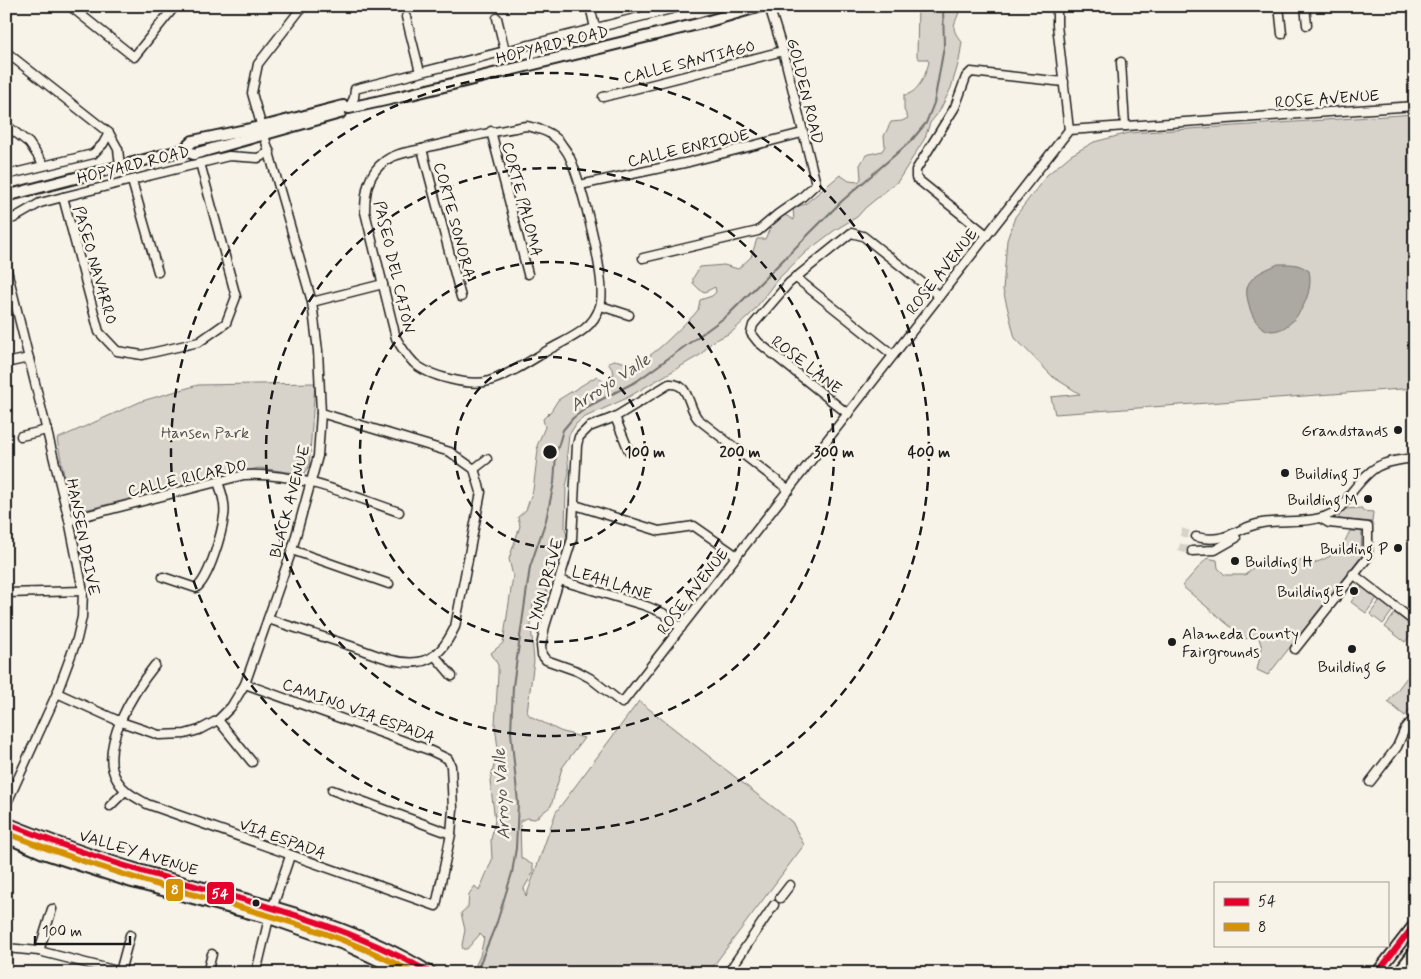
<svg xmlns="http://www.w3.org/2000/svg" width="1421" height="979" viewBox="0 0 1421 979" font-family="Mynerve,sans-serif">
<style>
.green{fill:#d7d3cb;stroke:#7a7874}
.water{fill:#aca9a2;stroke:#72716c}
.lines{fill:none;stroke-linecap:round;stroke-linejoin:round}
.stream{stroke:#72716c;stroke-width:2}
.minor-tunnel{stroke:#d6d3c9;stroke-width:8;stroke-dasharray:8 4;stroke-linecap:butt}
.minor-casing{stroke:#1c1c1c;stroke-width:11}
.major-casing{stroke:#1c1c1c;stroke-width:14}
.minor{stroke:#f7f3e8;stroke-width:8}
.major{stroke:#f7f3e8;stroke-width:10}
.bus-1-casing{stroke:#f7f3e8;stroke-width:10}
.bus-2-casing{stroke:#f7f3e8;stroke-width:10}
.bus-1{stroke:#e4002b;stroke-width:6}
.bus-2{stroke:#d69104;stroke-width:6}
.ring{fill:none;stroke:#1c1c1c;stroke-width:2.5;stroke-dasharray:9 6}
.poi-dot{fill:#1c1c1c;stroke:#f7f3e8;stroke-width:2}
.labels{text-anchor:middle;stroke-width:5;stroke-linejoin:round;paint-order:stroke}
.street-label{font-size:16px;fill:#1c1c1c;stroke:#f7f3e8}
.poi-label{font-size:16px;fill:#1c1c1c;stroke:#f7f3e8;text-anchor:end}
.park-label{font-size:16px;fill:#545351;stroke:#f7f3e8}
.water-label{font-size:18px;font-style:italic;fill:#565452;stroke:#f7f3e8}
.centre{fill:#1c1c1c;stroke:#f7f3e8;stroke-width:2.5}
.ring-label{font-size:15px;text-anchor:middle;font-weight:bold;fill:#1c1c1c;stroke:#f7f3e8;stroke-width:5;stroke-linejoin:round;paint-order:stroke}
.line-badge{stroke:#f7f3e8;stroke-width:2}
.badge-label{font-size:14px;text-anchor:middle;font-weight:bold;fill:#fff}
</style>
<rect width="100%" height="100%" fill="#f7f3e8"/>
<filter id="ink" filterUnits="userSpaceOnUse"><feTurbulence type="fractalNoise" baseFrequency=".02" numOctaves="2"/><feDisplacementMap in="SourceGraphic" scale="10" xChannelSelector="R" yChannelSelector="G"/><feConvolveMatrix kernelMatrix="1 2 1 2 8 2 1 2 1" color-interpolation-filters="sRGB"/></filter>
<g filter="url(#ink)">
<g class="green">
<path d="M918,6H961C956,25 948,26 962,42L959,61L951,88L939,112L930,123L925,138L898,181L865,208L857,217L835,230L806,252L776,281L752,313L732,332L712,342L700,355L625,399L583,418L576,424L569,435L567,453L569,472L566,487L565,527L567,537L563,546L545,565L549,574L541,582L546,588L548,596L544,600L535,601L533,604L531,625L534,661L527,712L530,716L560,731L584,738L562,768L551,806L535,819L527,818L520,821L521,858L533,865V873L524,888L526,897L556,812L639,701L792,822L804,845L708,973H472L480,956L484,938L480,934L467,949H463L462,945L465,930L461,913L468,907L469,894L475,886L479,891L492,860L491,840L495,820L490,781L498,749L495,725L498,674V665L491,653L503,643L513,576L509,559L520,526L518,517L526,510L533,490L538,450L537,446L545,427L543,419L551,411L558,400L597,376L605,383L610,382L614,372L608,363L614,360C620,361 627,364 634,363C652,360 679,328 693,316L698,310L700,300L712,296L716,292L715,287L705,292L700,290L693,283V278L700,267L724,265L738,269L751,257L757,239H765L772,224L785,215L794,220L793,208L805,204L840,175L849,181L858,182L861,179L860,165L866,155L882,151L885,146L884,136L891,122L902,121L908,118L904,110V95C918,94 926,74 929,62L927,59H919L917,56Z"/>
<polygon points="1415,114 1415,388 1055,414 1051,397 1080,394 1053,377 1015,338 1003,290 1007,240 1015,217 1047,175 1071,155 1094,142 1129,133"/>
<polygon points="315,383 309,467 303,474 259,468 80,511 70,507 57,439 142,401 198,385"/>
<polygon points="1362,508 1362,511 1373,512 1372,522 1339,519 1339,513 1344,509"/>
<path d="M1350,531H1362L1361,557L1268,675L1257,670L1262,648L1258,635L1245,639L1182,586L1207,558L1217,560L1218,568L1225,575H1245L1254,567L1295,565L1296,561H1305L1306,564C1317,564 1332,556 1340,549C1344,545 1347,536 1350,531Z"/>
<polygon points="1362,587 1377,598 1366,613 1351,602"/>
<polygon points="1380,600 1393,610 1383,624 1370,614"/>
<polygon points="1395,613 1415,629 1405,642 1385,627"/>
<polygon points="1415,667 1415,703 1405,716 1388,702"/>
</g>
<path class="water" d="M1278,264C1291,264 1298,263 1309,271C1312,283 1308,298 1302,308C1286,337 1258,341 1249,305C1247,298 1245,290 1249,283C1255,273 1268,269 1278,264Z"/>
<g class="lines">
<g class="stream">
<polyline points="476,973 497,922 512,873 516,848 518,803 511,732 513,686 530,567 546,520 554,483 556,454 563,430 573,418 589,406 637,381 728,315 842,201 911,141 926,123 934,103 944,47 943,6"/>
<polyline points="1408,973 1415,965"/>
</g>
<g class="minor-tunnel">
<polyline points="1181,532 1196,537"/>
<polyline points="1179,547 1192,551"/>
</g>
<g class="minor-casing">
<g id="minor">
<polyline points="70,6 134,57 175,6"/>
<polyline points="590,6 595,28"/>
<polyline points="1057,6 1057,25 1069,130"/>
<polyline points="1279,6 1282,34"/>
<polyline points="1305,6 1307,25"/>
<polyline points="406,17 420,72"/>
<polyline points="497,18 505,51"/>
<polyline points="6,52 109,133 118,149 120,166"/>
<polyline points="1121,62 1125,126"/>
<polyline points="603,97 783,51"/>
<polyline points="349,108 354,98 355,89 683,6"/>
<polyline points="6,125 29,143 44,165"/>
<path d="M527,126C540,129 550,131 560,142C563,147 568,152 570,158C581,181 608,283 600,306C593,330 570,338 550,349C530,361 511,374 489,381C471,387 428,376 414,363C406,355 401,347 396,338L365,212C365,192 368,173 385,161C397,152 412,152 425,148C459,140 492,131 527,126Z"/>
<polyline points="491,131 528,274"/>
<polyline points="422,149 461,297"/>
<polyline points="6,175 93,154 103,144 109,133"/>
<polyline points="132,181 158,272"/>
<polyline points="580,185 689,162 802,133"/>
<polyline points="63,197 99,332 117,351 142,355 199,342 226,323 236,297 200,163"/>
<polyline points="6,220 14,218 40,203 63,197 229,156 258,158 270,152"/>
<polyline points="987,235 916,178 916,170 955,107 966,77 971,72 1064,82"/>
<polyline points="643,258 758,231 778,214 801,198 816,184 783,51 769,6"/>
<polyline points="6,266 69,520 83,591 82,617 77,639 57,693 6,805"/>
<polyline points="795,277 893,355"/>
<polyline points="312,302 383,284"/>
<polyline points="601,306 629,315"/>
<polyline points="6,363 29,358"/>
<polyline points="848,414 758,342 751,333 753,325 789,283 851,233 863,236 939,296"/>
<polyline points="615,417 629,451"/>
<polyline points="21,436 47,430"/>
<polyline points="474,469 487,459"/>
<path d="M789,490L698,419C687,406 690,382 669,384L615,417L589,427L579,437L577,445L572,539L545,626L541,646L542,655L546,660L577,671L590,678L622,703C771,512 920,321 1069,130L1415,106"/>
<polyline points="575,505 659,531 694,526 737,556"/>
<path d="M69,520L244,475C299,472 349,495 399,512"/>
<path d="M1196,537C1228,544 1234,528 1262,523C1287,519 1315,525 1336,511C1342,507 1347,499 1351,493C1373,465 1379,462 1415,458"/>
<polyline points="292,550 389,584"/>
<polyline points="1192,551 1215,550 1236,538"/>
<polyline points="1353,574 1415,622"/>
<path d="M163,577L196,588C209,579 222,533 224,516C226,505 222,493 218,482"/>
<polyline points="559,580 646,606 663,613 681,628"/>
<polyline points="6,593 83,591"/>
<path d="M268,619C296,628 324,637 351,646C372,653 396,665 418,662C437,660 447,643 455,627L481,492L474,469L450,452L321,413"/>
<polyline points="1295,649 1368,557 1368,527 1329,523 1322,519"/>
<polyline points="435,656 452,676"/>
<path d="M155,665C135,690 97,748 117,780C124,792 135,797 147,804L436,906L451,834L453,809L451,766L448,759L429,750L245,684"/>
<polyline points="57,693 121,722 159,735 185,734 199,730 218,720 231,707 245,684 292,550 318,456 321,413 318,351 312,302 252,93 258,64 303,6"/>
<polyline points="218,720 252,762"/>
<polyline points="1370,782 1397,747 1405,729 1415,717"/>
<polyline points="332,790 451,834"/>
<polyline points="110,806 125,791"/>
<polyline points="780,898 790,885"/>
<polyline points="6,948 39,951 125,973"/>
<polyline points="39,951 52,909"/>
<polyline points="120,972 130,935"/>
<polyline points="207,973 212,954"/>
<polyline points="256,973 269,918 290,856"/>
<polyline points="728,973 774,905"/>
</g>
</g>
<g class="major-casing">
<g id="major">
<polyline points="183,150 194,154 340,113"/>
<polyline points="6,196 183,150 193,141 270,125 343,106 349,108 399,97 702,23 761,6"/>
<path d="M6,823C48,840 91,856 135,869C235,899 340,916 431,973"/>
<polyline points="6,837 43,853 132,882 269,918 346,945 406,973"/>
<polyline points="1377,973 1415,924"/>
<polyline points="1398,973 1415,951"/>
</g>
</g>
<use href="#minor" class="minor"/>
<use href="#major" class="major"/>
<g class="bus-1-casing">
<g id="bus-1">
<path d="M6,823C48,840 91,856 135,869C240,900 334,918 431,973"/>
<polyline points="1377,973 1415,924"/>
</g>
</g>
<g class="bus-2-casing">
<path id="bus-2" d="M6,833C60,854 113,872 169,888C252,911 337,930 413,973"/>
</g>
<use href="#bus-1" class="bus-1"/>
<use href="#bus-2" class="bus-2"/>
</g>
</g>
<g class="ring">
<circle cx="550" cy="452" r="95"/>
<circle cx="550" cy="452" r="190"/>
<circle cx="550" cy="452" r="284"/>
<circle cx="550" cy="452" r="379"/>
</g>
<g class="poi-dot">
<circle cx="1398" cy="430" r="5"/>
<circle cx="1285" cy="473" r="5"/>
<circle cx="1368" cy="499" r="5"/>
<circle cx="1398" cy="548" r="5"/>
<circle cx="1235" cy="561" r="5"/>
<circle cx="1354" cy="591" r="5"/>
<circle cx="1172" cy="642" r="5"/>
<circle cx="1352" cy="649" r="5"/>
<circle cx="256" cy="903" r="4.5"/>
</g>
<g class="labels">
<g class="street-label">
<text transform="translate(552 44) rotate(-14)" y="6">HOPYARD ROAD</text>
<text transform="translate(689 61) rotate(-14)" y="6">CALLE SANTIAGO</text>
<text transform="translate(806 91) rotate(76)" y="6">GOLDEN ROAD</text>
<text transform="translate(1327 98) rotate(-4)" y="6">ROSE AVENUE</text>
<text transform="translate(688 147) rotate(-13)" y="6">CALLE ENRIQUE</text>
<text transform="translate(133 164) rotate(-14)" y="6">HOPYARD ROAD</text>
<text transform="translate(523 199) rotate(75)" y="6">CORTE PALOMA</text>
<text transform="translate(455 220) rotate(75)" y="6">CORTE SONORA</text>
<text transform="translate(96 265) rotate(74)" y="6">PASEO NAVARRO</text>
<text transform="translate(395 267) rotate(77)" y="6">PASEO DEL CAJON</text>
<text transform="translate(941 271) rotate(-52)" y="6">ROSE AVENUE</text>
<text transform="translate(807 364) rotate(38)" y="6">ROSE LANE</text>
<text transform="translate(187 477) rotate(-13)" y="6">CALLE RICARDO</text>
<text transform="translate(289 501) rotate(-75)" y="6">BLACK AVENUE</text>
<text transform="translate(84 537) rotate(79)" y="6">HANSEN DRIVE</text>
<text transform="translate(612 582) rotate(17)" y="6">LEAH LANE</text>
<text transform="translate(544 584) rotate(-74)" y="6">LYNN DRIVE</text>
<text transform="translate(692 591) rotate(-52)" y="6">ROSE AVENUE</text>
<text transform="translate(359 710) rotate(20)" y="6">CAMINO VIA ESPADA</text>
<text transform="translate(283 838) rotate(20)" y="6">VIA ESPADA</text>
<text transform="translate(139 852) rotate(17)" y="6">VALLEY AVENUE</text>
</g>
<g class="poi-label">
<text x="1388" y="436">Grandstands</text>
<text x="1295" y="479" text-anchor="start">Building J</text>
<text x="1358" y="505">Building M</text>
<text x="1388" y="554">Building P</text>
<text x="1245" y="567" text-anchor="start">Building H</text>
<text x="1344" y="597">Building E</text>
<text x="1182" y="639" text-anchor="start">Alameda County<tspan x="1182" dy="18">Fairgrounds</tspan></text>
<text x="1352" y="672" text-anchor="middle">Building G</text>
</g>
<g class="park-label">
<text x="205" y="438">Hansen Park</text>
</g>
<g class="water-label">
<text transform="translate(610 382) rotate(-33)" y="6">Arroyo Valle</text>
<text transform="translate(501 794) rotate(-93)" y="6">Arroyo Valle</text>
</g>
</g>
<circle cx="550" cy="452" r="8" class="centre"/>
<g class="ring-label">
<text x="645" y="457">100 m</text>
<text x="740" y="457">200 m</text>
<text x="834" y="457">300 m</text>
<text x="929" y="457">400 m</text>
</g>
<g class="line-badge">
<rect x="165" y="878" width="19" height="24" rx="5" fill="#d69104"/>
<rect x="206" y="881" width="29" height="24" rx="5" fill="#e4002b"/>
</g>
<g class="badge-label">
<text x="175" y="894">8</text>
<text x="220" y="898">54</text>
</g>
<rect width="1421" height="979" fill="none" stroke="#f7f3e8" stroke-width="25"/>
<rect x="12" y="12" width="1396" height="954" fill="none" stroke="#1c1c1c" stroke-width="2" filter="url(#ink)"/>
<rect x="1214" y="882" width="175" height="65" fill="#f7f3e8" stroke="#9f9d96"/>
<rect x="1224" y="898" width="25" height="8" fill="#e4002b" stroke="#9f9d96"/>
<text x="1258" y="906" font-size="15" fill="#1c1c1c">54</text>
<rect x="1224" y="923" width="25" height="8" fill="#d69104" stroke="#9f9d96"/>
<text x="1258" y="932" font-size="15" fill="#1c1c1c">8</text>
<path d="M35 936v8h95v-8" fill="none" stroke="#1c1c1c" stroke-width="2.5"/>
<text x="42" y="936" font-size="15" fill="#1c1c1c" stroke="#f7f3e8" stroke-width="4" paint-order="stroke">100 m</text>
</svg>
